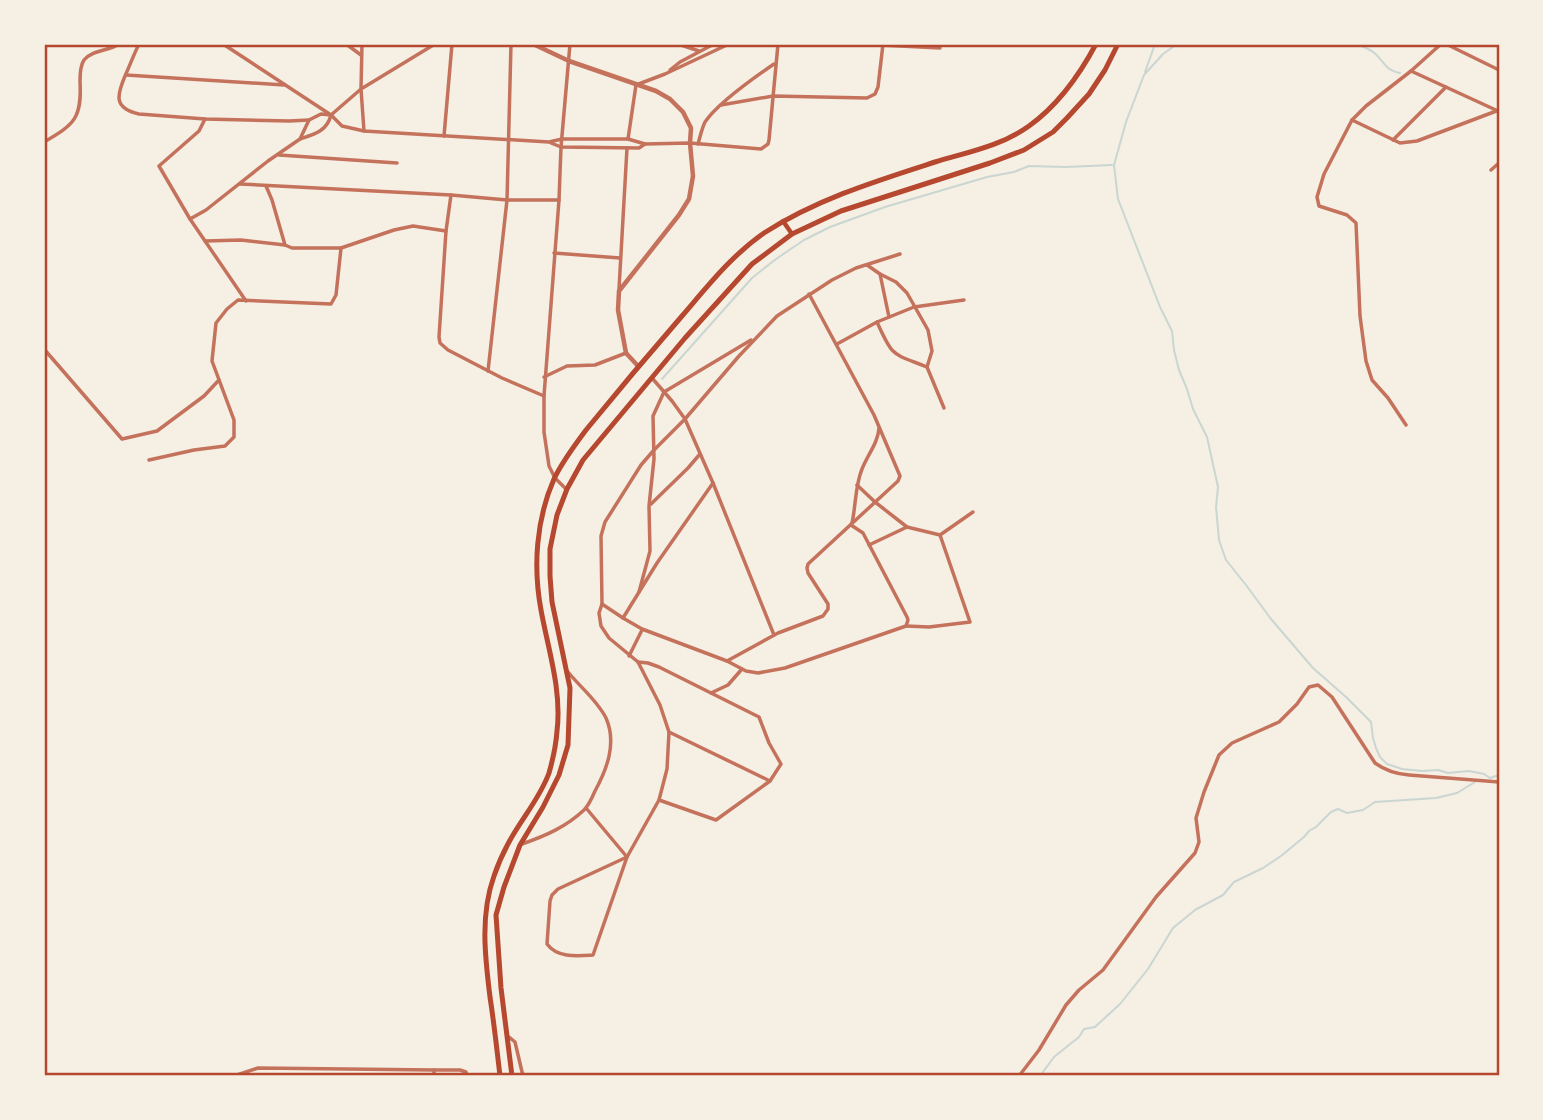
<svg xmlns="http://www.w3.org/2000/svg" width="1543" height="1120" viewBox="0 0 1543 1120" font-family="'PT Sans',sans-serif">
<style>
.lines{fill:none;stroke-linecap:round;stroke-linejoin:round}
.stream{stroke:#c9d6d2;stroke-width:2}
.minor{stroke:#c5725c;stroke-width:3.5}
.tertiary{stroke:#c5725c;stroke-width:4.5}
.secondary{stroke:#b5482f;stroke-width:4.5}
.primary{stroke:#b5482f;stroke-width:5}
.neatline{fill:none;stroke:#b5482f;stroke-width:2.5}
</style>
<rect width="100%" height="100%" fill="#f6efe4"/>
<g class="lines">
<g class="stream">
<polyline points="1177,44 1163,54 1144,75 1126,122 1114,165 1118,199 1160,307 1172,331 1174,350 1179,370 1187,389 1193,409 1207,437 1218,487 1216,507 1219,540 1226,560 1246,585 1271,619 1313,668 1346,697 1371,722 1373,738 1376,748 1380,757 1387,764 1402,769 1422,771 1438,770 1448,773 1469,771 1484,774 1490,778"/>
<path d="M1357,44C1362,47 1368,48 1373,52C1383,59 1385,71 1400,73"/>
<polyline points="1145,72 1155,44"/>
<polyline points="662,379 752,278 776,259 804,240 830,227 885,207 987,177 1014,172 1029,166 1066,167 1112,165"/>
<polyline points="1490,778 1499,775"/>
<polyline points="1040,1076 1054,1057 1079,1037 1084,1029 1095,1027 1120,1004 1148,969 1173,928 1195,910 1223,895 1234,882 1263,868 1281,856 1304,837 1309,831 1316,827 1331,812 1338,809 1347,813 1363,810 1375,802 1436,798 1457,793 1475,782"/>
</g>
<g class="minor">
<path d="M139,44C134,54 130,65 125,76C117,95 113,108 139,114L205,119L289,121L309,120"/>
<polyline points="223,44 331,115 342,126 364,131 549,142 562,139 628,139 645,144 690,143 761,149 768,144 769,140 778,44"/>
<polyline points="346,44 361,55"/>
<polyline points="362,44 361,89 364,131"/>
<polyline points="678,44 699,51"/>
<polyline points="860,44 940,48"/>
<polyline points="1446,44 1499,70"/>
<polyline points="670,70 680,62 714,44"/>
<polyline points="1411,71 1498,111"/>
<polyline points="126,75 284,85"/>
<polyline points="721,105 773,96 867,98 875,94 878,87 883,44"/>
<polyline points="205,119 199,131 159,166 190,219 246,301"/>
<polyline points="1352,120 1400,143 1417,141 1499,110"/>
<polyline points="444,136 452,44"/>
<path d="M300,139C315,134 327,131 331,115"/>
<polyline points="628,139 636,85 665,74 729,44"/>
<polyline points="1393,140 1446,87"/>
<path d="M44,142C75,124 82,118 80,81C80,74 80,66 84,60C92,50 109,51 119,44"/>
<polyline points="551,143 561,147 639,148 645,144"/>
<path d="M698,144C700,137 702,128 705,122C718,103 755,77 774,64"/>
<polyline points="279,155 397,163"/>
<polyline points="1491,170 1499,163"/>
<polyline points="240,184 451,195 507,200 559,200"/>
<polyline points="266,186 272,200 285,245"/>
<polyline points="451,195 446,231 439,337 440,343 448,350 502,378 544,396"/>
<polyline points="190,219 206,210 268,161 300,139 309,120 321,114 331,115 361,89 435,44"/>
<polyline points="205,241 241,240 285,245 292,248 341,248 394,230 413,226 446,231"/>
<polyline points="554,253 620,258"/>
<polyline points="867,265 880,274 889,317"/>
<polyline points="880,274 896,282 907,293 928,330 932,351 927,367"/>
<polyline points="619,289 627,148"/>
<path d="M877,322C893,358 892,353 927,367L944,408"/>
<polyline points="837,344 877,322 914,307 964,300"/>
<polyline points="44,349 122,439 157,431 204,396 219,380"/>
<polyline points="488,371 507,200 511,44"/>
<polyline points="544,377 567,366 595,365 626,353"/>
<polyline points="652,378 672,401 685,419 713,483 774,635"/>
<polyline points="1406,425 1388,398 1372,380 1366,361 1360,316 1356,223 1347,215 1319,206 1317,197 1324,174 1352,120 1366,106 1411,71 1441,44"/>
<polyline points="149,460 194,450 225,446 234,437 234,420 212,361 216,323 227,309 238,300 331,304 336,295 341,248"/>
<polyline points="857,485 875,502 907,527 940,535 970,622 929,627 906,626"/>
<polyline points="566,489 555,478 549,466 544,432 544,396 559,200 561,147 570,44"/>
<polyline points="651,504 688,468 700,454"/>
<path d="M852,523C856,505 855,486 862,469C868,454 878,443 879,428"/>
<polyline points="940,535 973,512"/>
<polyline points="869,545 907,527"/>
<polyline points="639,592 650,551 649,506 654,459 653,416 664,392 751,340"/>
<polyline points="602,604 623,618 642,629 727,661 746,671 758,673 785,668 906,626 908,620 907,617 863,533 851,525"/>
<polyline points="623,618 657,563 713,483"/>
<polyline points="629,656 642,630"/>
<polyline points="727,661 778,633 823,616 828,609 828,604 808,573 807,568 808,564 898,481 900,476 874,415 809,294"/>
<polyline points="638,662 648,663 659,667 759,717 769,743 781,764 770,781 716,820 659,800"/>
<polyline points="711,693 728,685 742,669"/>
<polyline points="669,732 770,781"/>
<polyline points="586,808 627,857"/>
<path d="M522,844C545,836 566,827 584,810C589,805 592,798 595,791C607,769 617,743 606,718C597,700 580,687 568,672"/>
<path d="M627,857L558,889L552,895L550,901L547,944C557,958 577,956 593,955L627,857L659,800L667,769L669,732L660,705L638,662L609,638L601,626L599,613L602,604L601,536L605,522L641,465L654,450L685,419L739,356L777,316L832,280L856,268L900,254"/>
<polyline points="509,1037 515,1042 523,1076"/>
<polyline points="434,1070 460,1070 466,1072 467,1076"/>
<polyline points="234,1076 258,1068 434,1070 434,1076"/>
<path d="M1019,1076L1039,1050L1066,1005L1079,990L1103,970L1156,897L1195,853L1199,842L1196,818L1204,792L1219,755L1232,743L1279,722L1297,704L1309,687L1318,685L1332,697L1375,763C1386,771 1396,774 1409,775L1499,782"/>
</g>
<polyline class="tertiary" points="533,44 569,61 656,91 670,99 683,112 691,128 690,143 693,176 689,199 679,215 619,291 618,310 626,353 638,366"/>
<polyline class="secondary" points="783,221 792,234"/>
<g class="primary">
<path d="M500,1076C497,1050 494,1023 490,997C485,957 480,915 494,876C498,864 503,853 509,842C522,818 540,798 549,773C553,759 556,745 557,731C562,690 548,649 541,610C533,567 536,520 554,479C562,462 574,446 586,430C617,392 649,354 682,316C707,287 732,255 764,233C817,199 876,181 935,162C968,152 1001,146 1029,126C1057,106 1080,74 1096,44"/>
<polyline points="512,1076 501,988 496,915 504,887 520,845 543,807 559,775 568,745 570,688 552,602 550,576 550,549 557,515 567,489 583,460 685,338 752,264 792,234 841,211 990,163 1024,150 1053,132 1067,118 1089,94 1105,70 1118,44"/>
</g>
</g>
<rect width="1543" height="1120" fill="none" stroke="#f6efe4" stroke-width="91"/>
<rect x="46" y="46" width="1452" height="1028" class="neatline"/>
</svg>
